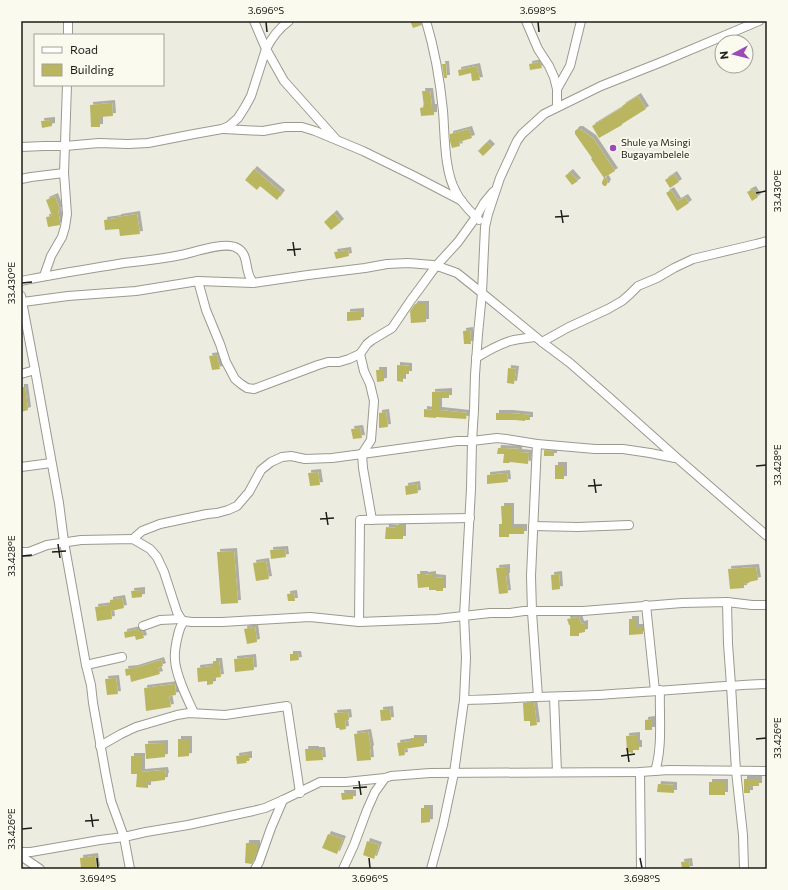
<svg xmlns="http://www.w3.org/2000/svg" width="788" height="890" viewBox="0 0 788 890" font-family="Commissioner,sans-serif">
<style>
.building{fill:#bab660;filter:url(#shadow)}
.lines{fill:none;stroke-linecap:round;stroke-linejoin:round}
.minor-casing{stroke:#9a9a8f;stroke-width:10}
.minor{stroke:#fff;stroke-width:8}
.ticks{fill:none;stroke:#1d1d19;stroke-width:1.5}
.poi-dot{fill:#9d4ab9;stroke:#fafaee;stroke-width:1.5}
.labels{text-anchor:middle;stroke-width:3.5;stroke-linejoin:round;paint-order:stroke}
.poi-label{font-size:10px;fill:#1d1d19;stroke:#fafaee;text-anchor:start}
.neatline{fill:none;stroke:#1d1d19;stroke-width:1.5}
.ticks-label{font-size:10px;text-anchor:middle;fill:#1d1d19}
</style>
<defs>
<filter id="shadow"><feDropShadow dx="3" dy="-3" stdDeviation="0" flood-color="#0004"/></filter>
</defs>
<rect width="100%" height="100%" fill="#edece0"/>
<g class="building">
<polygon points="410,21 421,21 422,25 413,28"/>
<polygon points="540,62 542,68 530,70 529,64"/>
<polygon points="442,64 446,64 447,78 444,78"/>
<polygon points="477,66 480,80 472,81 471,73 459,76 458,70"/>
<polygon points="422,91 430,91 432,107 434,107 434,115 421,116 420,108 424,107"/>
<polygon points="638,96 646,109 622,124 622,125 599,138 592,126 623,107 622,106"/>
<polygon points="112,103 113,116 100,117 100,127 91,127 90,105"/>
<polygon points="52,120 52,126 42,128 41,121"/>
<polygon points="469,129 472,138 459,142 460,146 452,148 450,141 450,134"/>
<polygon points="577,129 580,129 593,138 615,171 605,177 608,182 606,186 604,186 602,184 602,182 604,178 591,159 592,158 575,134 575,131"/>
<polygon points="487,142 492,147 483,156 478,151"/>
<polygon points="254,169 282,193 277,200 260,186 257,190 245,180"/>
<polygon points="570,172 578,181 572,185 565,176"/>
<polygon points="674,174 679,182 670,188 665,180"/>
<polygon points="753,189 758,197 752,201 747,192"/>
<polygon points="671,190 678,201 685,197 689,203 677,211 666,193"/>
<polygon points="55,196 60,210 58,210 60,222 60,225 48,227 46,217 52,216 46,200"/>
<polygon points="334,213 341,222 331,230 324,222"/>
<polygon points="137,214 140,234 120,236 119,229 105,230 104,220 118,218 118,217"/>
<polygon points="348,250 349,256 336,259 334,252"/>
<polygon points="415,304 426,304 426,322 411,323 410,311"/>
<polygon points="361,311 361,320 347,321 347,312"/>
<polygon points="470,330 471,344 464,344 463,331"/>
<polygon points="217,355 220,369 212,370 209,356"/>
<polygon points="397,365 409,366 409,374 403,374 403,382 397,381"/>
<polygon points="508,368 516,369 514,384 507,383"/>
<polygon points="376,370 384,370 384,381 377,382"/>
<polygon points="21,387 25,387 28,410 21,412"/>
<polygon points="449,391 449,398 439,398 439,410 467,413 466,419 436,417 436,418 424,417 424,409 432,410 432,392"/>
<polygon points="386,412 388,427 379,428 379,413"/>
<polygon points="496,413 510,413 530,415 530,420 525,420 525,421 515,420 496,420"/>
<polygon points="360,428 362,438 353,439 351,429"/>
<polygon points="498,448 519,449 519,452 529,453 528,464 510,462 509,463 503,463 504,454 497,454"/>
<polygon points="544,450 554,451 554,456 544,456"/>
<rect x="555" y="465" width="9" height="14"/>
<polygon points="318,472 320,485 310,486 308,473"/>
<polygon points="507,473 508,482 487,484 487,475"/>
<polygon points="417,484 418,493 406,495 405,486"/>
<polygon points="501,506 511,506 511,527 524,527 524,534 509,534 509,537 499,537 499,524 502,524"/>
<polygon points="396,526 403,526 403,539 385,539 386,527 396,528"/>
<polygon points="285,549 286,557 271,559 270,550"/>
<polygon points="234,551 238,603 221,604 217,552"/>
<polygon points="266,561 269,579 256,581 253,563"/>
<polygon points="507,567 507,576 506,576 508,593 499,594 496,568"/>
<polygon points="756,567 758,580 749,582 749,583 744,584 744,588 730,589 728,569"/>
<polygon points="417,574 425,574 425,575 433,574 433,577 443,578 443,591 436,591 436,590 429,590 429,587 418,588"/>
<polygon points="559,574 560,589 552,590 551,575"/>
<polygon points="142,590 142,597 132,598 131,591"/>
<polygon points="294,593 295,601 288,601 287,594"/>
<polygon points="122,598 124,608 111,611 112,619 97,621 95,607 110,605 110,600"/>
<polygon points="579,617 581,624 585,623 585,632 579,633 579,636 570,636 570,625 569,625 567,619"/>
<polygon points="629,619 636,619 636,627 643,627 643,634 629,635"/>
<polygon points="255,627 257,642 247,644 244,629"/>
<polygon points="138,629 142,631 144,638 136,640 135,636 125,638 124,632"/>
<polygon points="290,654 298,654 299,660 290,661"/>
<polygon points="253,657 254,670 235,672 234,659"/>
<polygon points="161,660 163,666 158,668 160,674 131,682 130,675 126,676 125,669 135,668"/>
<polygon points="213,661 219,661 221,677 213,678 213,684 207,685 207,681 198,682 197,668 213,666"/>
<polygon points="116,678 118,694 107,695 105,679"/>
<polygon points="175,684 176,695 169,696 171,707 146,711 144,688"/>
<polygon points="534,702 537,725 530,726 530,721 524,721 523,703"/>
<polygon points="390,709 391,720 381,721 380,710"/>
<polygon points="348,712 349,720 345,721 346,729 340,730 339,728 336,728 334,713"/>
<polygon points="652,719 652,730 645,730 645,720"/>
<polygon points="368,732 371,748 370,749 371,760 357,761 354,734"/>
<polygon points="637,735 637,743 639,743 639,750 633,750 633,753 627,752 626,736"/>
<polygon points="411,738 424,738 424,746 404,749 405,755 399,756 397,743 411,741"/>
<polygon points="178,739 189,739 189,756 178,757"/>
<polygon points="165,743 165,757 146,759 145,744"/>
<polygon points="305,749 316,749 316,750 322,750 323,760 306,761"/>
<polygon points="249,754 249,761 246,761 247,763 237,764 236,756"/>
<polygon points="131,756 142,756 142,772 165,770 166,776 165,776 165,780 148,782 148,788 136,787 137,774 131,774"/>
<polygon points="744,779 759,779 759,786 750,786 750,793 744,793"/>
<rect x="709" y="782" width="16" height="13"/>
<polygon points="658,784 674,785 674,793 657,792"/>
<polygon points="341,793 353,793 353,799 342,800"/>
<polygon points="421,808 430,808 430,822 421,823"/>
<polygon points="328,834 343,839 337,854 322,848"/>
<polygon points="367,841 379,845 374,859 363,855"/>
<polygon points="246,843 257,843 257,852 252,864 245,863"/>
<polygon points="95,856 97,869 81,869 80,858"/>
<polygon points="689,861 690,869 682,869 681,862"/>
</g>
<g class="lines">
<g class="minor-casing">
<g id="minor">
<polyline points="254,21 266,49 284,81 335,138"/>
<path d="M426,21C435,51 440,80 443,111C445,135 444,171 456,192C461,203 471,212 479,220"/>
<polyline points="526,21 538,49 549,66 554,77 557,89 557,107"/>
<polyline points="68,35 68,21"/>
<polyline points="557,89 570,66 581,21"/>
<polyline points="224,129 263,131 285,127 302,127 315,131 363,151 414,176 462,201"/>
<path d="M21,147L44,146H65L99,143L128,144L148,143L194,134L222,129L229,126L238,118L245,107L251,96L266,49C272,37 278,29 289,21"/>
<polyline points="21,179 31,177 64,173"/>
<polyline points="44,276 51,256 62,237 65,227 67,214 64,173 67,85"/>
<path d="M21,281C55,274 89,269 124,263C143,261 162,259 181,255C195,252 223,242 235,247C248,252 245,265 249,275C250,278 252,281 253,283"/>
<polyline points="198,281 206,310 220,344 226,362 235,379 241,384 247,388 254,389 318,365 328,362 339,362 349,359 360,354 367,344 372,340 392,328 411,300 420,288 436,266 458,242 476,217 484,203 493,192"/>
<polyline points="21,296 35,370 59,503 64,542 86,665 91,685 93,703 106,776 111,801 124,837 130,869"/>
<polyline points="23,302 68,296 136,291 198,281 253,283 308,275 365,268 387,264 408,263 433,265 443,268 457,273 482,293 542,342 570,363 611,399 677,458 767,536"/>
<polyline points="542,342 567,328 608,309 622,301 630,294 638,286 657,278 674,268 693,259 756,244 767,241"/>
<polyline points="360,354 364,371 370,384 374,401 371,440 362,454 363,468 372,520"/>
<path d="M476,358C487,351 498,345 510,341C518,339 527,338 535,337"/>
<polyline points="21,374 35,370"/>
<polyline points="537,444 531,576 532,612 538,697"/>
<polyline points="21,467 51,463"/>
<polyline points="533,526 578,527 629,525"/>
<polyline points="133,539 142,531 160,524 207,514 217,513 228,510 237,506 249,492 261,470 271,462 282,457 291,456 305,459 332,458 362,454 457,441 472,441 497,438 506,439 537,444 595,449 623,449 650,453 675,458"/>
<polyline points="21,552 29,552 47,545 81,540 133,539 150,549 157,557 164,572 177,612 181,619 184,621 192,622 222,622 310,617 359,622 437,619 490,613 510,613 524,611 583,611 682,603 727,602 752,605 767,605"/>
<polyline points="727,602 728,644 731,685 736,771 743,835 744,869"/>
<polyline points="646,605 655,691"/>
<path d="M184,621C181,625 179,630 178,635C176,643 174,651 175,660C176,676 187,698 194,713"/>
<polyline points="359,622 360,520 470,518"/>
<polyline points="143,626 160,620 181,619"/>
<polyline points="86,665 122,657"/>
<polyline points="554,697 557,772"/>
<path d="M464,700C488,700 511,698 534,697C560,696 587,696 613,694C664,691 715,686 767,684"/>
<polyline points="100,746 121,734 136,727 177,715 189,713 225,715 287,706 300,793"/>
<path d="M655,771C663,747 659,715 660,690"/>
<polyline points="640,772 641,869"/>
<polyline points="21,852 31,852 100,840 124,837 146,832 188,825 253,811 265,808 283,800 320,782 346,782 385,778 391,776 430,773 640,772 669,770 767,771"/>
<polyline points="21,856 40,869"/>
<polyline points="255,869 259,862 271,828 283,800"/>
<polyline points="343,869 354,845 367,810 375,792 385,778"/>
<polyline points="431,869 443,825 454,773 464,700 466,658 464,616 471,489 472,441 474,410 475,375 478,334 482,293 485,227 488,214 500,178 517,141 522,134 544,114 601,86 664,61 759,21"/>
</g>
</g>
<use href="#minor" class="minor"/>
</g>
<path class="ticks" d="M266,22L267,32M538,22L539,32M756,193L766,191M561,210L563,223M555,217L569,216M293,242L295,256M287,250L301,249M22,283L32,282M756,466L766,465M594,479L596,493M588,486L602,485M326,512L328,525M320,519L334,518M58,544L60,558M52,552L66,551M22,556L32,555M756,739L766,738M627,748L629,762M621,756L635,754M359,781L361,795M353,788L367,787M91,814L93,827M85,821L99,820M22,829L32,828M97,858L98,868M369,858L370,868M640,858L642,868"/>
<circle class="poi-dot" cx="613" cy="148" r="4"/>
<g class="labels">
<g class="poi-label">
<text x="621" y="146">Shule ya Msingi<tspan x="621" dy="12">Bugayambelele</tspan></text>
</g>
</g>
<rect width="788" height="890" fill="none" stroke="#fafaee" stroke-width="44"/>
<rect x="34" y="34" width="130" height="52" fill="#fafaee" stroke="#a2a299"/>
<rect x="42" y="47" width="20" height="6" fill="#ffffff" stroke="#a2a299"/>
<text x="70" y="54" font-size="12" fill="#1d1d19">Road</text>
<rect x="42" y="64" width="20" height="12" fill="#bab660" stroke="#a2a299"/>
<text x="70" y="74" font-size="12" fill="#1d1d19">Building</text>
<g transform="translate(734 54) rotate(263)"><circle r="19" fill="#fafaee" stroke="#a2a299"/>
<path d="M0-3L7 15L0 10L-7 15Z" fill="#9d4ab9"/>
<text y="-6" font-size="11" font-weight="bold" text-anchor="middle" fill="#1d1d19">N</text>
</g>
<rect x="22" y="22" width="744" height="846" class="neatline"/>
<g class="ticks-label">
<text x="266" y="14">3.696°S</text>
<text x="538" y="14">3.698°S</text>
<text transform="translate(777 191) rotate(-90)" y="4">33.430°E</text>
<text transform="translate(11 283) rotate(-90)" y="4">33.430°E</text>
<text transform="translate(777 465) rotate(-90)" y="4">33.428°E</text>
<text transform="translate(11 556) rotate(-90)" y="4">33.428°E</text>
<text transform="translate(777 738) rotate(-90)" y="4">33.426°E</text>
<text transform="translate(11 829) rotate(-90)" y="4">33.426°E</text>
<text x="98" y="882">3.694°S</text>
<text x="370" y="882">3.696°S</text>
<text x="642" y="882">3.698°S</text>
</g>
</svg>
